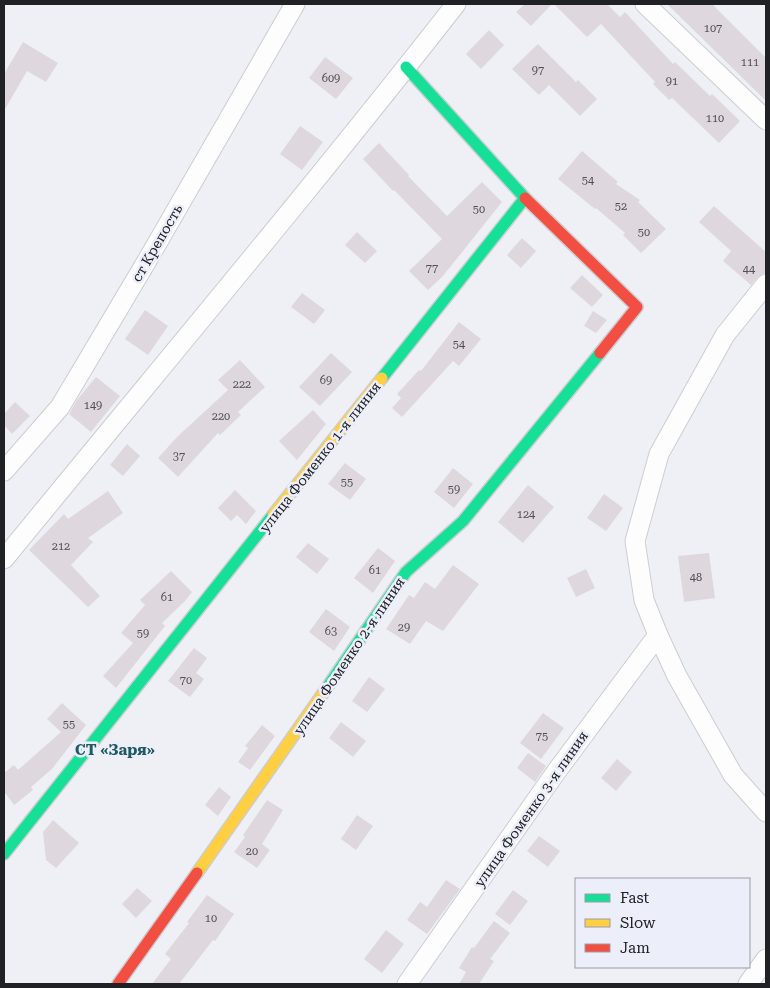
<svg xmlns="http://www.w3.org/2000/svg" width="770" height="988" viewBox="0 0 770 988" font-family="'Roboto Serif',serif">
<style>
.building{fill:#ded8de}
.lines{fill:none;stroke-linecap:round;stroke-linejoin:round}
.street-casing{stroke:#cccdd1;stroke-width:21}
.fast-casing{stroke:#cccdd1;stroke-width:14}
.slow-casing{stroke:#cccdd1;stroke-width:14}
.jam-casing{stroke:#cccdd1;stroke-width:14}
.street{stroke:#fdfdfe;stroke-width:19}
.fast{stroke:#16e098;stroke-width:11}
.slow{stroke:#ffcf43;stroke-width:11}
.jam{stroke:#f24e42;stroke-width:11}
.labels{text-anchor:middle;stroke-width:5;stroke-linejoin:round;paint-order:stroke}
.number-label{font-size:11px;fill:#504f52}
.street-label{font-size:14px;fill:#202124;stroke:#eceff9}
.neighbourhood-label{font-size:15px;font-weight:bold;fill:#205a61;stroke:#eceff9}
</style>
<rect width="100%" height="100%" fill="#eff0f6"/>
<g class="building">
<polygon points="525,4 552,4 531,26 516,12"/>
<polygon points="554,4 607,4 620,17 625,12 673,64 675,62 710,96 712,94 740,121 719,143 672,98 669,100 653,84 655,82 601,24 587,37"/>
<polygon points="667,4 712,4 766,58 766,101"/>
<polygon points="489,30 504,45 481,69 466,54"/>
<polygon points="23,42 58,63 46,82 27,71 4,111 4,74"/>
<polygon points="538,44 576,82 578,80 597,99 580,116 549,85 539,95 512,69"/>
<polygon points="325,57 353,78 336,99 309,78"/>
<polygon points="300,126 323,142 302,170 280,154"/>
<polygon points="379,143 409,175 408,176 447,216 482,182 502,202 443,276 428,290 409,271 442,239 394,190 393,191 363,159"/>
<polygon points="582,151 618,182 616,184 640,200 638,202 666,229 641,253 623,235 625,233 596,208 595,209 558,179"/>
<polygon points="714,206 766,252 766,273 762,274 758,277 751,285 723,261 731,251 699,222"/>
<polygon points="357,232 377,251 365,263 345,245"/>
<polygon points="522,238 536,251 521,268 507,255"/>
<polygon points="582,275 603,295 592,307 570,288"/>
<polygon points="302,293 325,310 314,324 291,307"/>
<polygon points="145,310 168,326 148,355 125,339"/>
<polygon points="593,311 607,320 596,333 584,326"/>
<polygon points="459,322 481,339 459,366 453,361 402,417 392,408 401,398 397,394 419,370 421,371"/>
<polygon points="331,353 352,372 320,406 299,387"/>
<polygon points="240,360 265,387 238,412 241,415 220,435 218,433 178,477 158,458 178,436 228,390 218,380"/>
<polygon points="96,377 120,396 91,432 69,414 77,400"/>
<polygon points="15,402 30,416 12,434 4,425 4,414"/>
<polygon points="313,410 326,424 297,460 279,441"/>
<polygon points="127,444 140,456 123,476 110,465"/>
<polygon points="345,463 366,479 350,500 328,484"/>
<polygon points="453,468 473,484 454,508 434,492"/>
<polygon points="528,485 554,507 523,543 498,522"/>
<polygon points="235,490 256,511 246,524 237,515 231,521 218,508"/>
<polygon points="108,491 123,513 88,538 93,542 71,565 100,596 88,607 29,550 64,514 68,519"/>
<polygon points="604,494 623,508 606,531 587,518"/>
<polygon points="308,543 329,559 317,574 296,557"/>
<polygon points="378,548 395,561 373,593 354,578"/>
<polygon points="709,553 715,598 684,602 678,556"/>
<polygon points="453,565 479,584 443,631 426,621 410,644 386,629 409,595 414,598 425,582 435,589"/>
<polygon points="586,569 595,588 576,597 567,578"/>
<polygon points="171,571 192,592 185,601 162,623 165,626 116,688 103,676 133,643 121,633 145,605 140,600"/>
<polygon points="326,609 350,627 334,651 309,632"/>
<polygon points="194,648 207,658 196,673 204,679 190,697 168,681"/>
<polygon points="369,677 385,689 367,712 352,701"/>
<polygon points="62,703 86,725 52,769 31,787 33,790 14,805 4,791 4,773 14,765 18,770 61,732 47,719"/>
<polygon points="543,713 564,728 541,759 520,743"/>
<polygon points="341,722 366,741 353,757 329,738"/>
<polygon points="262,725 275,736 250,770 238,762 248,748 245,746"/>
<polygon points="528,753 546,766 535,782 517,768"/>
<polygon points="617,759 632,772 616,791 601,778"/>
<polygon points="219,787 231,797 218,816 205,805"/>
<polygon points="267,800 283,810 262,844 270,850 257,868 234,852 245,837 243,835"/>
<polygon points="357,815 373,826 356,850 341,839"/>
<polygon points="53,820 79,843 56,868 46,860 43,832"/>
<polygon points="539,836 560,851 548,867 527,851"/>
<polygon points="446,880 460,889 427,934 407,920 420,902 427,907"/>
<polygon points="137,888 152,901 136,918 122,904"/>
<polygon points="513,890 528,901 510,925 495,914"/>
<polygon points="207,895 234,914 215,941 213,940 179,984 152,984 171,959 165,954 189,923 187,922"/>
<polygon points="494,921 510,933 490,959 494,961 479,984 459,984 466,972 459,968 472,947 474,948"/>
<polygon points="386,930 404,944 382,973 364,959"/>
</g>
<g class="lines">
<g class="street-casing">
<g id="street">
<polyline points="645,4 766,120"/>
<polyline points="766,284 725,335 659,454 635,541 644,600 658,635 677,676 733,775 766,812"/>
<polyline points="4,471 60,407 148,259 295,4"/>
<path d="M4,559C155,374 309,192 456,4"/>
<polyline points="407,984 556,772 658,635"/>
<polyline points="748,984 766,959"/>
</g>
</g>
<g class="fast-casing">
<g id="fast">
<polyline points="382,378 525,198 406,67"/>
<polyline points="324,692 406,572 463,521 600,353"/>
<polyline points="4,854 273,515"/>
</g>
</g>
<g class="slow-casing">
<g id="slow">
<polyline points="273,515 382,378"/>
<polyline points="197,873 324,692"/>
</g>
</g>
<g class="jam-casing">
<g id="jam">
<polyline points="525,198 637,307 600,353"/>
<polyline points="118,984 197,873"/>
</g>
</g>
<use href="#street" class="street"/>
<use href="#fast" class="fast"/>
<use href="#slow" class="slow"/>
<use href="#jam" class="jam"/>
</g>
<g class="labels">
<g class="number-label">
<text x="713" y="32">107</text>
<text x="750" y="66">111</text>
<text x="538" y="74">97</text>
<text x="331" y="82">609</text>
<text x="672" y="85">91</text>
<text x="715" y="122">110</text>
<text x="588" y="184">54</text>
<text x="621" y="210">52</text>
<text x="479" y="213">50</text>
<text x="644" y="236">50</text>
<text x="432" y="272">77</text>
<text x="749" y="273">44</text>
<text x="459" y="348">54</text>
<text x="326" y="384">69</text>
<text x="242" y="388">222</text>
<text x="93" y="409">149</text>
<text x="221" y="420">220</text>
<text x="179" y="460">37</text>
<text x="347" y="486">55</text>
<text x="454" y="493">59</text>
<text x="526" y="518">124</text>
<text x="61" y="550">212</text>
<text x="375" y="574">61</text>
<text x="696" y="581">48</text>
<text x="167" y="601">61</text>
<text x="404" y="631">29</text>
<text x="331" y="635">63</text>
<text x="143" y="637">59</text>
<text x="186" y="684">70</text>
<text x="69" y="728">55</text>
<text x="542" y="740">75</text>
<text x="252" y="855">20</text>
<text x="211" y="922">10</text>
</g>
<g class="street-label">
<text transform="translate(157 243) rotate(-60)" y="5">ст Крепость</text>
<text transform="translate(320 457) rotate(-52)" y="5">улица Фоменко 1-я линия</text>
<text transform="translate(349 656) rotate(-56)" y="5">улица Фоменко 2-я линия</text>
<text transform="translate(531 809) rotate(-55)" y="5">улица Фоменко 3-я линия</text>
</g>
<g class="neighbourhood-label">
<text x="115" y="755">СТ «Заря»</text>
</g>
</g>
<rect width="770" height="988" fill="none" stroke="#202124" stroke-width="10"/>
<rect x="575" y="878" width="175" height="90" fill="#eceff9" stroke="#9a9da4"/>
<rect x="585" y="894" width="25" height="8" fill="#16e098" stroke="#9a9da4"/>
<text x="620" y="903" font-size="15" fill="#202124">Fast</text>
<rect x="585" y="919" width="25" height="8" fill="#ffcf43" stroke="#9a9da4"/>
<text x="620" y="928" font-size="15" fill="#202124">Slow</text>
<rect x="585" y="944" width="25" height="8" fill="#f24e42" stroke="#9a9da4"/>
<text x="620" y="953" font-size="15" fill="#202124">Jam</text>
</svg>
